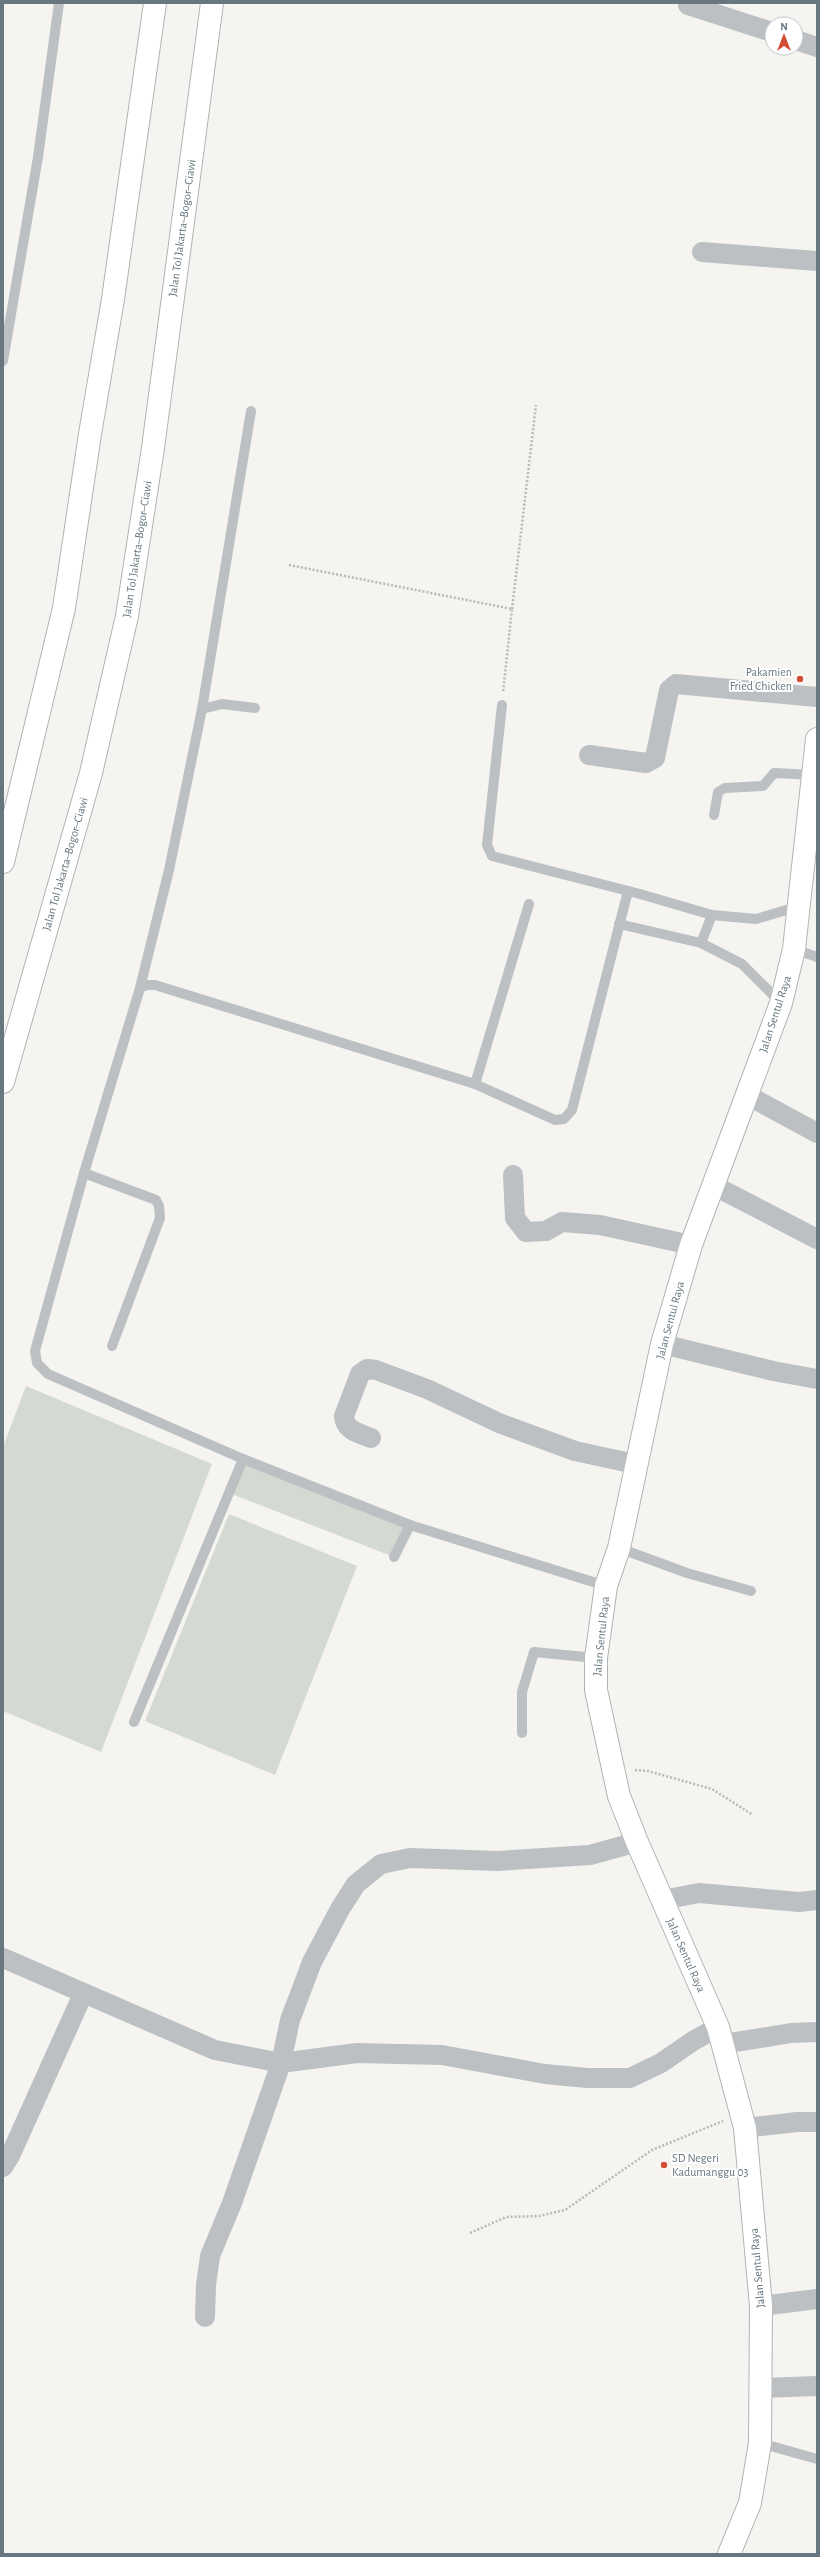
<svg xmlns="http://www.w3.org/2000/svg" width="820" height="2557" viewBox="0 0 820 2557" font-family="'Alegreya Sans',sans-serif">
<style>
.green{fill:#d4d9d1}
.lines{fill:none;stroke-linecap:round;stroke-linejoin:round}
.primary-casing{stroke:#b0b4b7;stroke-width:24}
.highway-casing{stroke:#b0b3b6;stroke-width:24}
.path{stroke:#b6b9bb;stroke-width:2.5;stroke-dasharray:2 2;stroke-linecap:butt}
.lane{stroke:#bcc0c3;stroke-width:10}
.street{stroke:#bcc0c3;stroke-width:20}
.primary{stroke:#fff;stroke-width:22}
.highway{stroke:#fff;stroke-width:22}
.poi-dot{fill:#d14d35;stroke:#fff;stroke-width:1.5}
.labels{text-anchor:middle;stroke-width:4;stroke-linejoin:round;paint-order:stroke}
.street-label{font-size:12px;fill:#67767f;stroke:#fff}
.poi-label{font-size:12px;fill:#67767f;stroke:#fff;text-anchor:end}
</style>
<rect width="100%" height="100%" fill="#f5f4f1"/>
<g class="green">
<polygon points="26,1386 212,1464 101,1752 3,1711 3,1447"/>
<polygon points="243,1459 410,1525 394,1557 229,1493"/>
<polygon points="229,1514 357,1566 275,1775 145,1721"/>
</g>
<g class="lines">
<g class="primary-casing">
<polyline id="primary" points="729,2554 750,2503 760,2443 761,2306 745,2128 718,2027 637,1842 619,1796 596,1690 596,1658 606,1586 619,1548 662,1344 691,1245 781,1003 794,949 817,739"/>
</g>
<g class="highway-casing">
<g id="highway">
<polyline points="3,862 64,608 90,434 113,299 155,3"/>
<polyline points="3,1082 91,773 127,616 153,448 212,3"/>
</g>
</g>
<g class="path">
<polyline points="289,565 512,609 503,693"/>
<polyline points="512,609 536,405"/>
<polyline points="635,1770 648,1771 712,1789 753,1815"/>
<polyline points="470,2233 506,2217 539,2216 565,2210 652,2150 723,2121"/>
</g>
<g class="lane">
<polyline points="3,361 38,157 59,3"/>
<polyline points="502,705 487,845 492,856 640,894 712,915 756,919 800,906"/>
<polyline points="202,709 251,411"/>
<polyline points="714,815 718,792 725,788 763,786 774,773 814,775"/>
<polyline points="619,924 701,943 742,964 781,1003"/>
<polyline points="701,943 712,915"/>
<polyline points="794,949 817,957"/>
<polyline points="140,988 169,870 202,709 222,704 255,708"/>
<polyline points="475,1084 529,904"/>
<polyline points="84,1173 156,1200 159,1206 160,1218 112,1346"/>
<polyline points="619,1548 687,1573 751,1591"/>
<polyline points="394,1557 410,1525"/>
<polyline points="606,1586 410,1525 243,1459 48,1374 37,1363 35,1351 84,1173 140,988 147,985 155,985 475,1084 555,1120 564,1119 572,1110 628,891"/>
<polyline points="134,1722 243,1459"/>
<polyline points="522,1733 522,1692 534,1652 596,1658"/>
<polyline points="760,2443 817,2459"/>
</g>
<g class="street">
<polyline points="688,5 772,32"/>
<polyline points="796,40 817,47"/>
<polyline points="702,252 817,261"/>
<polyline points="589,755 646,763 655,758 669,690 676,684 817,697"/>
<polyline points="747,1095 817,1133"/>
<polyline points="513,1175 515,1218 526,1232 546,1231 562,1222 600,1225 691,1245"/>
<polyline points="713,1185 817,1239"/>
<polyline points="662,1344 773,1371 817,1379"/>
<path d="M371,1438C359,1433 345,1431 344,1416L360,1374L367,1369L376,1370L427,1389L499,1423L575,1451L635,1464"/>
<polyline points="662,1900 699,1893 799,1902 817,1900"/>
<polyline points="3,1958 215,2050 281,2063 357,2053 442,2055 545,2074 587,2078 630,2078 661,2063 693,2041 718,2027"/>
<polyline points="724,2044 791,2033 817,2032"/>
<polyline points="745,2128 797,2122 817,2122"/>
<polyline points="3,2167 10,2156 83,1994"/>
<polyline points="761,2306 817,2299"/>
<polyline points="205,2317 206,2285 210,2256 232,2203 281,2063 290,2020 312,1962 340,1909 356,1884 381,1864 410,1858 498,1861 590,1855 637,1842"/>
<polyline points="761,2388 817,2386"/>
</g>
<use href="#primary" class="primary"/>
<use href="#highway" class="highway"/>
</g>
<g class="poi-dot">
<circle cx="800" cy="679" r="4"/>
<circle cx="664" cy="2165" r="4"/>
</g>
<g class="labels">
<g class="street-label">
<text transform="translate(182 228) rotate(-82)" y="4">Jalan Tol Jakarta–Bogor–Ciawi</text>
<text transform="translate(137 549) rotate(-81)" y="4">Jalan Tol Jakarta–Bogor–Ciawi</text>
<text transform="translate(65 864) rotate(-74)" y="4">Jalan Tol Jakarta–Bogor–Ciawi</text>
<text transform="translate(775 1014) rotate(-72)" y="4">Jalan Sentul Raya</text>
<text transform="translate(670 1320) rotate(-75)" y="4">Jalan Sentul Raya</text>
<text transform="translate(601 1636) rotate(-84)" y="4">Jalan Sentul Raya</text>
<text transform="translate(686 1955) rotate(66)" y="4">Jalan Sentul Raya</text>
<text transform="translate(757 2268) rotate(-95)" y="4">Jalan Sentul Raya</text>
</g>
<g class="poi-label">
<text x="792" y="676">Pakamien<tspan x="792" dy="14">Fried Chicken</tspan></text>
<text x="672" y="2162" text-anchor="start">SD Negeri<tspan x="672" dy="14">Kadumanggu 03</tspan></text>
</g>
</g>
<rect width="820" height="2557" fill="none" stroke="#67767f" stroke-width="8"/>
<g transform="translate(784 36)"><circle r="19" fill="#ffffff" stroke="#c2c8cc"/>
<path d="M0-3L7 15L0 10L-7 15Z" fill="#d14d35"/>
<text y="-6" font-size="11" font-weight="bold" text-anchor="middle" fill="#67767f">N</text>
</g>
</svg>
